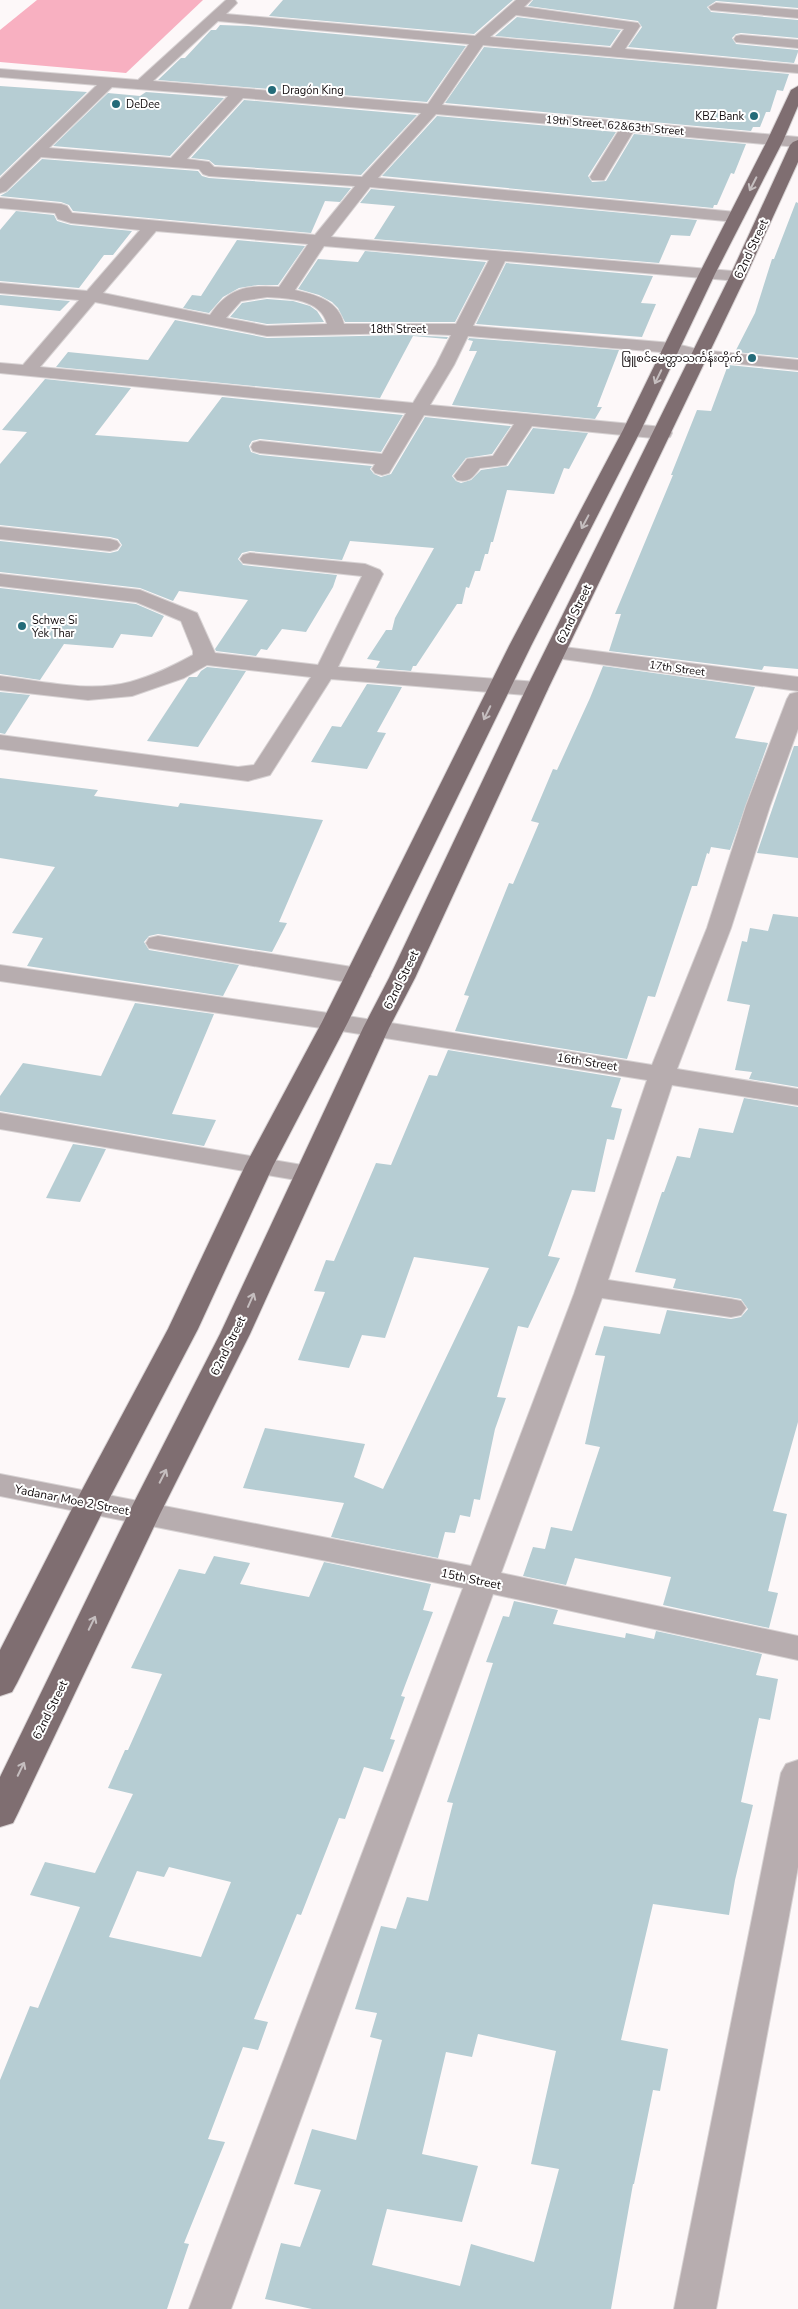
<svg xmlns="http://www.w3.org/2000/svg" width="798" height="2309" viewBox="0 0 798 2309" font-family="'Nunito Sans','Noto Sans Myanmar',sans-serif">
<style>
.green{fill:#f8b0c1}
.building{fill:#b6cdd3;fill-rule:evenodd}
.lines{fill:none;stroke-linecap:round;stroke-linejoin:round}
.minor-casing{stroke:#d7d2d3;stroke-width:2}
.major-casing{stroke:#d7d2d3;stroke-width:2}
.minor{fill:#b7adaf;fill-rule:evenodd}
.major{fill:#7f6e71;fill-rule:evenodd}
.oneway{stroke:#c5bebf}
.poi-dot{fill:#246b79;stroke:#fff;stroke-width:2}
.labels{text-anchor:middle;stroke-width:4;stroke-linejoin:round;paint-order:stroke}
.far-poi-label{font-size:11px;fill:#110a0c;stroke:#fff;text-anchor:start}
.far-street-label{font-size:11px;fill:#110a0c;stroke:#fff}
.street-label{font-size:12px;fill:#110a0c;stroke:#fff}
</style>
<rect width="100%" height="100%" fill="#fdf8f9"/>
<polygon class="green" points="37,0 203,0 126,73 0,62 0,30"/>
<g class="building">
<polygon points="283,0 513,0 474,34 269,16"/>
<polygon points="533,0 798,0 798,8 716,1 707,7 711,12 798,20 798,38 741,33 736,34 732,38 736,44 798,50 798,52 794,63 628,47 642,27 638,21 528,6"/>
<polygon points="517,17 621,30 610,46 495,36"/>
<polygon points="220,25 248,26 466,46 427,102 158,80 181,58 185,58 211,30 216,30"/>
<polygon points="484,47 789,74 783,91 777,90 770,112 766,112 760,127 753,127 751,131 445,103"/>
<polygon points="0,86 87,92 0,176"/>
<polygon points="146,92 224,98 170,156 53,146 108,93 140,96"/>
<polygon points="244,100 417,115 361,175 215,165 209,160 191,158"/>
<polygon points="437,116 616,132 588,176 592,182 606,181 634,134 746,144 734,174 731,173 717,205 714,205 713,208 382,176"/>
<polygon points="42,159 198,171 202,176 209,178 351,188 340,202 325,201 311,233 73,211 69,205 61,202 0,196 7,192"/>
<polygon points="371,189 697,220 690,236 671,235 659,263 374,239 395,206 360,203"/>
<polygon points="796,202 798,203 798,358 735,352 755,313 772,259 774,259"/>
<polygon points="16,211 54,215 57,221 71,225 132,231 113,255 104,255 79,288 0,281 0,230"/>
<polygon points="237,240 305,246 278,285 258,285 239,288 223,297 209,313 183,308 192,295 201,296"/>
<polygon points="365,251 486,262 455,322 345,322 338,308 332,302 319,295 298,289 318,259 358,262"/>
<polygon points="506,263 653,276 641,303 656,304 642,337 476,324"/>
<polygon points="0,295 70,301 60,311 0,305"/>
<polygon points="267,299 293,301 310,306 317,311 324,322 267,324 230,317 242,303"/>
<polygon points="175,320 267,338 405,335 448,337 447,339 413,336 380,398 56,367 68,352 148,360"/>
<polygon points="469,338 619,350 597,407 602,407 595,419 452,405 477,351 469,351 473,341 468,340"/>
<polygon points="728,365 798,372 798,669 764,666 762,670 609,651 621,614 615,614 673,475 671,475 697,410 711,411"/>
<polygon points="45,379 131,388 95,435 188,442 222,397 403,415 381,452 260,439 252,441 249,446 251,452 260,455 372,466 370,469 374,474 381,477 391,474 425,417 511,426 492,454 466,458 452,476 456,481 461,483 471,480 481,470 508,466 533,428 588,433 569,469 564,468 554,494 507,490 493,542 491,542 488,554 485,554 480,571 475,571 469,588 466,587 462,604 457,604 416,666 413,666 411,671 376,668 380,661 367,659 386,630 392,630 395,618 434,548 350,541 342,560 250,551 242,553 238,559 243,565 337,575 333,587 306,632 282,629 267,650 261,649 256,656 216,651 215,649 248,600 179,591 173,601 140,588 0,572 0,541 110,553 118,551 122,545 118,539 110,537 0,525 0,464 27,432 2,430"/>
<polygon points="0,588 136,604 164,616 152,637 121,634 113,648 64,644 40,680 0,674"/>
<polygon points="603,666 755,687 735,738 768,743 730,850 711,847 709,854 707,853 697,886 692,886 655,997 648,996 627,1059 455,1031 469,996 464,995 484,945 509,883 513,884 539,823 531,821 553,769 557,770 590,698"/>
<polygon points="207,667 246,671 198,747 147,741 189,677 197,677 201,671"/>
<polygon points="367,684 402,687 377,732 386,733 367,769 311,762 332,726 341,727"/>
<polygon points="0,692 30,695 5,734 0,733"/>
<polygon points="794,746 798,746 798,858 757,853"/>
<polygon points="0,778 98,790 94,796 178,807 180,803 323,820 279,922 287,923 272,952 158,934 149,936 144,942 149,950 239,965 223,996 27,966 43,938 12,933 55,867 0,858"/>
<polygon points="773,914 798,917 798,1087 749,1079 752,1072 735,1070 750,1005 727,1001 742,941 747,942 750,928 768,931"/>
<polygon points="135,1003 214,1014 172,1114 216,1120 204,1146 0,1111 0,1096 23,1063 101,1076"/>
<polygon points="448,1050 621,1078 611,1107 622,1109 614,1140 607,1139 595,1192 572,1190 548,1256 560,1258 528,1328 518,1326 497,1397 506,1398 495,1429 480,1500 474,1499 470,1517 460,1515 455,1533 445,1532 438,1558 331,1537 344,1503 243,1488 265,1428 365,1444 354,1477 383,1489 489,1268 414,1257 385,1338 362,1335 349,1368 298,1360 325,1292 314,1291 326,1260 334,1261 376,1163 391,1165 429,1075 437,1076"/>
<polygon points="744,1098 798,1107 798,1422 773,1511 787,1514 768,1591 778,1593 769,1628 663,1605 671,1577 575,1558 566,1585 523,1576 533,1547 545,1549 551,1527 572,1531 600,1447 585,1444 605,1356 595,1355 604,1326 660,1334 667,1310 731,1319 741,1317 748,1309 741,1299 673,1288 676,1279 635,1272 662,1192 664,1192 677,1156 690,1158 699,1128 733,1133"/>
<polygon points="73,1144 106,1149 80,1202 46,1198"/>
<path d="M214,1556L250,1563L240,1584L309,1597L324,1562L431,1584L423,1610L433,1612L401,1696L405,1697L390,1739L395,1740L383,1772L364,1767L345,1819L339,1818L301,1915L297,1914L254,2019L268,2022L258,2050L243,2047L208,2139L225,2142L184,2243L189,2244L167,2309H0V2080L30,2006L38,2008L80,1907L30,1895L45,1862L95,1873L133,1794L108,1788L125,1750H128L162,1674L131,1668L179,1569L205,1574ZM169,1867L231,1882L201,1957L109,1937L137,1871L164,1877Z"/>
<path d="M514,1601L558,1610L553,1624L625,1638L626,1633L654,1639L656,1631L762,1654L756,1675L778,1679L770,1720L759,1718L741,1802L753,1805L735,1880L729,1915L653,1904L621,2040L668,2049L660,2091L653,2090L634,2184H633L611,2309H312L265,2299L281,2243L300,2247L321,2190L294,2184L312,2129L356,2140L382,2040L370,2037L377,2013L355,2009L381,1926L396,1929L407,1897L428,1901L453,1803L447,1802L493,1663L486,1662L503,1616L509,1617ZM478,2034L556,2051L531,2164L559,2169L534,2262L471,2244L460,2286L372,2265L387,2209L462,2222L478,2166L422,2154L446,2052L472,2057Z"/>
</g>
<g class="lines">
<g class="minor-casing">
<g id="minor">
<path d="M226,0H235L237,3L226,14L475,36L516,0H531L524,7L638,23L640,26L625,49L798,65V73L483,45L442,105L798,137V147L633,132L604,180H592L590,177L619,130L436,114L378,178L736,212L742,214L744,217L742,220L736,222L370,187L331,237L744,272L746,276L744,280L738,281L505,261L473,326L672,343L701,350L798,360V370L701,360L672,353L468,336L454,365L430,405L663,427L670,429L672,433L670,437L663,439L532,426L506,465L480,468C473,477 469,483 457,480L454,476L467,459L493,456L514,424L424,415L389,473L382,475L375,473L372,469L375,464L260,453L253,451L251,447L253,443L260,441L382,454L406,413L0,373V363L23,365L79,300L0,293V283L87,291L140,230L71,223L58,219L55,213L0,208V198L61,204L67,206L72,213L315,235L355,186L209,176L203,174L199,169L41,157L6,191L0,193V179L97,85L0,77V69L138,80ZM516,15L624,29L611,48L490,37ZM218,21L469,44L428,104L153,81ZM112,87L228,96L171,158L49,148ZM243,98L421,113L362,177L214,167L209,162L187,159ZM156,231L308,244L279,287C248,285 229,287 210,315L103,293ZM324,246L489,260L456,324H344C338,300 316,295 295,290ZM267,297C288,298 321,299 327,324L267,326L226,318L241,301ZM95,302L267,336L405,333L451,335L436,365L413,403L40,367Z"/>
<polygon points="716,3 798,10 798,18 711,10 709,7"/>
<polygon points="741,35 798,40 798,48 736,42 734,39 736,36"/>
<polygon points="0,527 110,539 117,541 120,545 117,549 110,551 0,539"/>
<path d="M250,553L365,564L380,570L383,574L338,667L537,682L545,684L548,689L545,694L537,696L331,679L270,775L248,781L0,749V735L238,767L254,765L311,677L207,665L184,678L132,696L88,700L0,690V676C41,681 89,693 130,682C152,676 173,666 193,655V651L181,621L136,602L0,586V574L140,590L197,613L215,653L318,665L362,576L243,563L240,559L243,555Z"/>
<polygon points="556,646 798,677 798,691 548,657 545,652 548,647"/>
<polygon points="798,692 798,729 770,806 731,928 677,1069 798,1089 798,1105 672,1085 608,1280 731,1299 741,1301 746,1308 741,1315 731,1317 602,1298 501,1573 798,1636 798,1660 493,1594 231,2309 189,2309 463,1588 0,1496 0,1474 471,1566 574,1294 647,1080 335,1030 0,981 0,965 335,1014 652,1065 707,928 746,806 787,699 790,694"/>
<polygon points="158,936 358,968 367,971 371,976 367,981 358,984 149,948 146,943 149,938"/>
<polygon points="0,1113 308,1166 318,1168 322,1174 318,1180 308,1182 0,1129"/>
<polygon points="798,1760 798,1867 716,2309 674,2309 781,1773 786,1764"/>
</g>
</g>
<g class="major-casing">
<g id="major">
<polygon points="798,86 798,106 783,141 715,274 641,430 531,646 348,1022 273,1166 198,1329 107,1503 17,1683 12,1692 0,1696 0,1650 75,1503 168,1329 245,1166 322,1022 509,646 623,430 699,274 767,141 791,90"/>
<polygon points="798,140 798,162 746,276 548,689 415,978 389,1028 250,1334 160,1514 18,1813 13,1823 0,1827 0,1777 128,1514 220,1334 363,1028 389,978 526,689 730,276 790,145 793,142"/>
</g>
</g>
<use href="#minor" class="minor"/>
<use href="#major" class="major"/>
</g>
<defs><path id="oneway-shaft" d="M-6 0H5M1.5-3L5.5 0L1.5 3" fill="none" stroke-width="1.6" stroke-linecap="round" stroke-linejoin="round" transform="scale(1.25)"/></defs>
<g class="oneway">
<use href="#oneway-shaft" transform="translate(753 184) rotate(117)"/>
<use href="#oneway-shaft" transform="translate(658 377) rotate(116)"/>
<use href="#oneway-shaft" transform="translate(585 522) rotate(118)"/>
<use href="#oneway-shaft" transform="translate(487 713) rotate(116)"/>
<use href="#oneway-shaft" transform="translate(251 1300) rotate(-66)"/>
<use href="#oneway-shaft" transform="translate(163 1476) rotate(-63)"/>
<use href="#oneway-shaft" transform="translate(92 1623) rotate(-64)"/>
<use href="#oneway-shaft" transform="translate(21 1769) rotate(-64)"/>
</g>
<g class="poi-dot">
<circle cx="272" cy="90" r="5"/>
<circle cx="116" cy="104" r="5"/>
<circle cx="754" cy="116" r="5"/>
<circle cx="752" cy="358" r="5"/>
<circle cx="22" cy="626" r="5"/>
</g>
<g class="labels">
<g class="far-poi-label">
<text x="282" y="94">Dragón King</text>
<text x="126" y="108">DeDee</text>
<text x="744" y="120" text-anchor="end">KBZ Bank</text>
<text x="742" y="362" text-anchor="end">ဖြူစင်မေတ္တာသင်္ကန်းတိုက်</text>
<text x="32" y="624">Schwe Si<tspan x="32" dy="13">Yek Thar</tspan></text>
</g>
<g class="far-street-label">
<text transform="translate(615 125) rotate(5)" y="4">19th Street, 62&amp;63th Street</text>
<text x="398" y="333">18th Street</text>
<text transform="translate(677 668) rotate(8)" y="4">17th Street</text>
</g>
<g class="street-label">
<text transform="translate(751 249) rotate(-65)" y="4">62nd Street</text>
<text transform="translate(574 614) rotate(-64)" y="4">62nd Street</text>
<text transform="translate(401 980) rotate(-64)" y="4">62nd Street</text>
<text transform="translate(587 1062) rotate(9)" y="4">16th Street</text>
<text transform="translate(228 1346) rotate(-64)" y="4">62nd Street</text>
<text transform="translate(72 1500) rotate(11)" y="4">Yadanar Moe 2 Street</text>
<text transform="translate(471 1579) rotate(12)" y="4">15th Street</text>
<text transform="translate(50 1710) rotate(-64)" y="4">62nd Street</text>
</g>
</g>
</svg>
